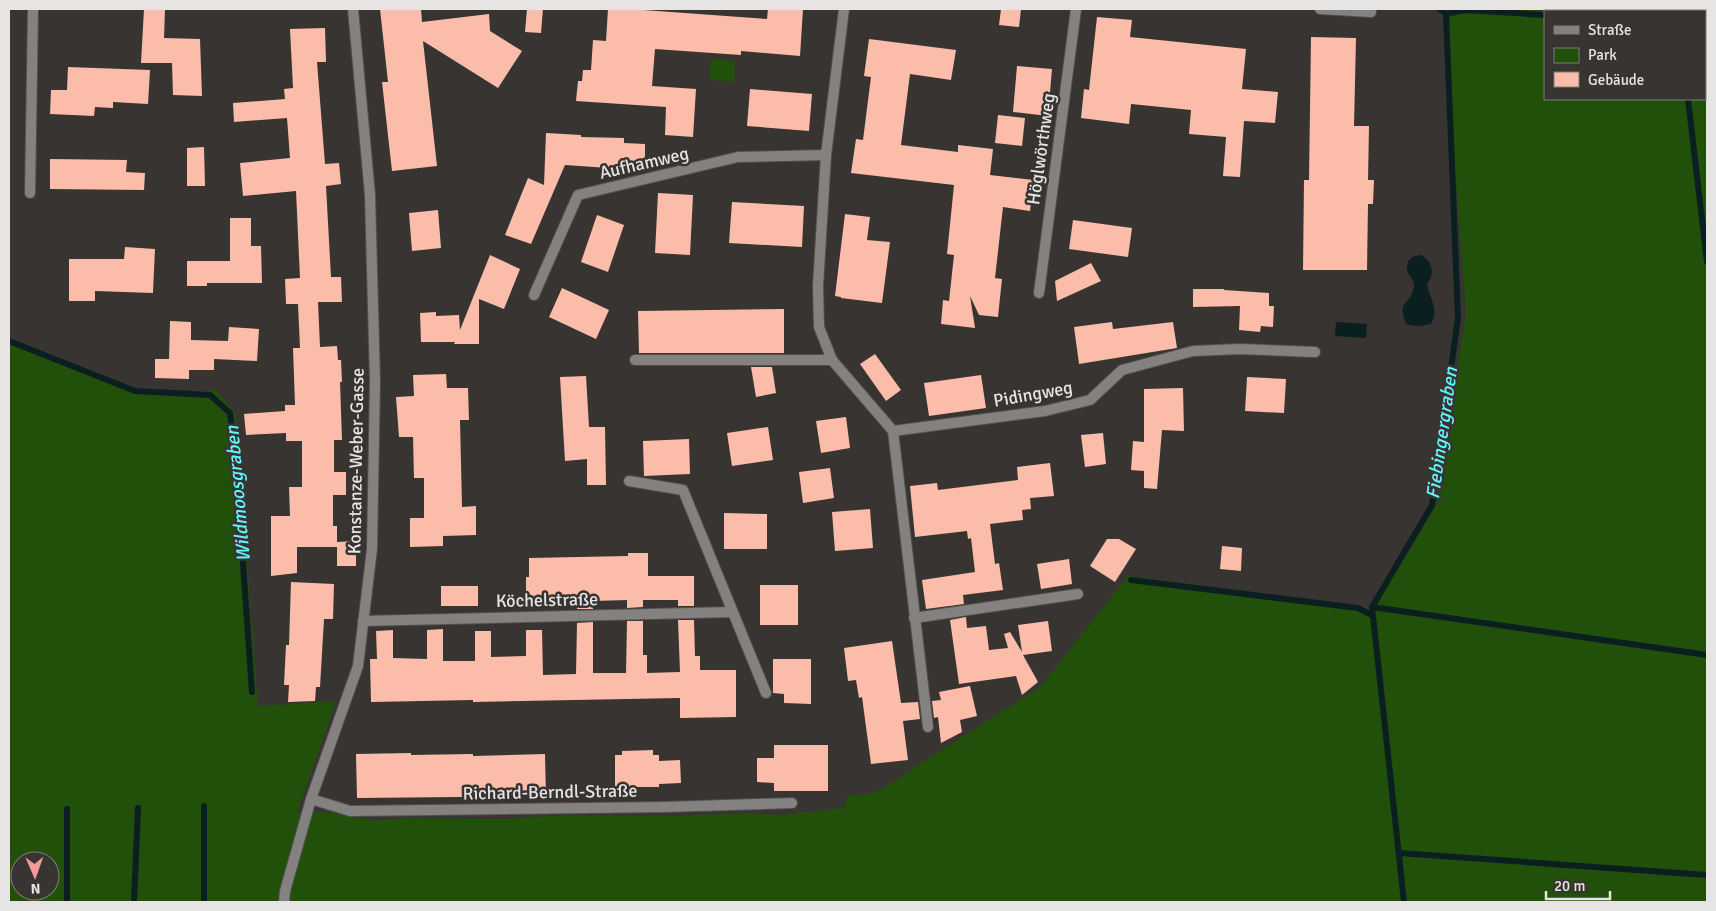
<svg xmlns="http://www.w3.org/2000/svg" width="1716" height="911" viewBox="0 0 1716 911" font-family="Signika,sans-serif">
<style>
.green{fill:#21500a;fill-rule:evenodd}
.water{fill:#0b1f20}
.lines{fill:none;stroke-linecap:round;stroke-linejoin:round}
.stream{stroke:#0b1f20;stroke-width:6}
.building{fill:#fbbdaa}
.minor-casing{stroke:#54504e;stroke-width:12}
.minor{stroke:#848281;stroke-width:10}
.labels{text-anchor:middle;stroke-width:5;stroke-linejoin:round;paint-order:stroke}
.street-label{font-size:18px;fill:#e7e5e4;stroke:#383432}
.water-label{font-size:19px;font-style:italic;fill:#60f7ff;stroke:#383432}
</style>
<rect width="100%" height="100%" fill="#383432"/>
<g class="green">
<path d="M1443,9H1707V902H9V338L149,395L216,390L236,414L258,706L336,701L297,813L337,812L374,821L406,818L503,819L566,815L673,816L751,813L782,815L844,808L847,796L875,793L1040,687L1128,576L1375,608L1437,504L1466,313ZM1545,11H1705V99H1545ZM20,861H50V891H20Z"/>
<polygon points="711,59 735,61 734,82 709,80"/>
</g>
<g class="water">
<path d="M1421,255C1432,261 1436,274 1427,284C1429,298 1440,309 1431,324C1422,326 1415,327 1406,324C1396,299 1411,305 1414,287C1415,279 1408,276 1407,269C1406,266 1408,264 1408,261L1414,256Z"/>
<polygon points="1336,322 1367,324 1366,338 1335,336"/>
</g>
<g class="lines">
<g class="stream">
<polyline points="1446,14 1465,10 1545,15"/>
<polyline points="1705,30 1707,31"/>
<polyline points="1688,99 1707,262"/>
<polyline points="9,341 135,391 210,395 230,413 235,448 252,692"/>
<polyline points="1131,580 1358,608 1372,615"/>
<polyline points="1372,607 1707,655"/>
<polyline points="204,806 204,902"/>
<polyline points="67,809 67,902"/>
<polyline points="1399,853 1707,875"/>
<polyline points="134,902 138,808"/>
<polyline points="1404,902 1372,607 1432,505 1458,318 1446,14 1440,9"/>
</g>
</g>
<g class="building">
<polygon points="144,9 165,9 164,38 200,39 202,96 173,95 172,63 141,63"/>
<polygon points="380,9 421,9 422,22 489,14 490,31 522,51 498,88 423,41 437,166 392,171 382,82 388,82"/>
<polygon points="527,9 543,9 541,33 525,32"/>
<polygon points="608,9 630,9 767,19 768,9 803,9 800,56 741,51 741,55 655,49 652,86 696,89 693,137 665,135 666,107 576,101 578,81 582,81 583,70 591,70 593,40 606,41"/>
<polygon points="1001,9 1021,9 1019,27 999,25"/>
<polygon points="1097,17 1132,20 1130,37 1246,49 1242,89 1278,92 1275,123 1244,121 1240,177 1223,176 1226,137 1189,134 1191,110 1131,104 1129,124 1081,118 1084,89 1089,90"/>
<polygon points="325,28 326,62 317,62 325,164 339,163 341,184 326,186 331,277 341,277 342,302 318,302 320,347 337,346 338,360 341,360 342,382 340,382 342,440 334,440 334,472 346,472 346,495 333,495 333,526 337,526 337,542 356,541 356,566 337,566 337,547 297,547 297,573 271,576 271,516 290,516 289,487 302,487 302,441 286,441 286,433 246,435 244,414 285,411 285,405 295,405 293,348 300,348 298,304 286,304 285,279 300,278 296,191 243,196 240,163 290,158 287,118 234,122 233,103 285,99 284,89 293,88 290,29"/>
<polygon points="1311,37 1356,38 1354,126 1369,126 1368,180 1374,180 1373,204 1368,204 1367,270 1303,270 1304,180 1309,180"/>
<polygon points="869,39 956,50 951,80 910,74 901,145 958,152 958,145 993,149 990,175 1034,180 1030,211 1003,207 995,278 1002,279 998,317 979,315 970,296 975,328 941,324 943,300 949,301 954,255 947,254 954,185 851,173 856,139 863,140 871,77 864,76"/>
<polygon points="1017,66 1052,69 1048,116 1013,112"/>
<polygon points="68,67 150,70 148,104 113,102 113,108 95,107 94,116 50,114 51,90 67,90"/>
<polygon points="750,89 812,94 809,131 747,126"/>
<polygon points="998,115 1025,118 1022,146 995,143"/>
<polygon points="546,133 581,135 581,137 624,138 624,143 645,144 645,163 624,162 623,169 565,165 531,244 505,235 528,178 544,185"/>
<polygon points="204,147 205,186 187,186 187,148"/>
<polygon points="50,159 127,160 126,172 145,173 144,190 50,189"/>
<polygon points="658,193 693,195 690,255 655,253"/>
<polygon points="732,202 804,206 802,247 729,243"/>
<polygon points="438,210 441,248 412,251 409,213"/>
<polygon points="845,214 870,217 867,240 890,242 882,303 841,298 841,297 835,296"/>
<polygon points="597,215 624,225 608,272 581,262"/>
<polygon points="230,218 251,218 251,246 261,246 262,283 207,283 207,286 187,286 187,261 230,261"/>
<polygon points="1073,220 1132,228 1128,257 1069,249"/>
<polygon points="125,247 155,249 153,293 95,291 95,301 69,301 69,259 124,259"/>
<polygon points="490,255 520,269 504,309 479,299 479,344 454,344 455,342 421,342 420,313 436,312 436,316 459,315 460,330"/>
<polygon points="1091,263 1101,281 1057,301 1055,281"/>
<polygon points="562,288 609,310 596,339 549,317"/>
<polygon points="1193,289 1224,289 1224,290 1269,293 1269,306 1274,306 1273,327 1261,326 1260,332 1239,330 1240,306 1193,307"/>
<polygon points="784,309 784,353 639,353 638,311"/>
<polygon points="170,321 191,322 191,340 228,341 229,327 259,329 257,361 214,359 214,370 189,370 189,379 155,378 155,359 169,359"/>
<polygon points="1112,322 1113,329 1173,322 1177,348 1079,364 1074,327"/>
<polygon points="875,354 901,390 886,401 860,364"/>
<polygon points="751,367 772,367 776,393 756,397"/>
<polygon points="446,374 447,388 468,388 469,420 460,420 462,507 476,506 476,535 443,536 443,546 410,547 410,518 424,518 424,478 414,478 413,437 399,437 396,397 414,396 413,375"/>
<polygon points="981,375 986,408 929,416 924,383"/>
<polygon points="586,376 589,427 605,427 606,485 587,485 587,459 565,461 560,377"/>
<polygon points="1247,377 1286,379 1284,413 1245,411"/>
<polygon points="1183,388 1184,431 1162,430 1157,489 1144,488 1144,471 1131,470 1133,441 1144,442 1144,389"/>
<polygon points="846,417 850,448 821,453 816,421"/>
<polygon points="768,427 773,460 732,466 727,433"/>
<polygon points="1103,433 1106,464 1085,467 1081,435"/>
<polygon points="689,439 690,474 644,476 643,441"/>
<polygon points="1050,463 1054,496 1030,498 1031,509 1022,510 1023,520 990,524 995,564 999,563 1003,590 963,595 964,604 926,609 922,580 975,572 971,538 968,539 967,531 915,537 910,486 937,483 938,490 1018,480 1017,467"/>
<polygon points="830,468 834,498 803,503 799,472"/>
<polygon points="870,509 873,548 835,551 832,512"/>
<polygon points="724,513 767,514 767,549 724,549"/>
<polygon points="1107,539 1119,539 1136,549 1115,582 1090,566"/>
<polygon points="1222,546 1242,548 1241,571 1220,569"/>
<polygon points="628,553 648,553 648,576 694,576 694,606 678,606 678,600 643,600 643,607 627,608 627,600 593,601 593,609 577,609 577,601 526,601 526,577 529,577 529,558 628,556"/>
<polygon points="1069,559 1072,584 1041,589 1037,564"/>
<polygon points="291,582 334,584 333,619 324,619 320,687 316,687 315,701 288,702 289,685 284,685 286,645 289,645"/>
<rect x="760" y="585" width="38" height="40"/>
<rect x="441" y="586" width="37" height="20"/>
<polygon points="966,617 967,628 986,626 989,650 1008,648 1004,634 1010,632 1022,652 1018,625 1048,621 1052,651 1023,655 1038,682 1022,695 1016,676 959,684 950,620"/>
<polygon points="678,620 694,620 695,656 700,656 700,670 736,670 736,717 680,718 680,698 473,702 473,700 371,702 370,659 377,659 376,631 393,630 393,658 427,659 427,630 443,629 443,661 475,661 475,631 491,631 491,657 526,656 526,630 542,630 543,675 576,674 577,623 593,622 593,673 626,673 627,621 643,621 643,655 647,655 647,673 680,672"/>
<polygon points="892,641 901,703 918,702 920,719 903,721 908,760 871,764 862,697 859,698 856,680 848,681 844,648"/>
<polygon points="773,659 811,659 811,704 784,703 784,694 773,693"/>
<polygon points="970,686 977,716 960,720 962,732 941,743 938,717 934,718 932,701 941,700 939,692"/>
<polygon points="774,745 828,745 828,791 774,791 774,783 757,782 757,758 774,758"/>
<polygon points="653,750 653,755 659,755 659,761 680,760 681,783 659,784 659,787 615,787 615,755 622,755 622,751"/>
<polygon points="411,753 411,755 473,754 473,756 545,754 546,796 357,798 356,754"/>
</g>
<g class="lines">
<g class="minor-casing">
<g id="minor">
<polyline points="844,9 826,155 818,286 819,327 832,360 893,431 928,727"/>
<polyline points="1320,9 1371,12"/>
<polyline points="30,193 33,9"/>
<polyline points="1039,293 1076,9"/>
<polyline points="534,295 578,195 738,157 826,155"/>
<polyline points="635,360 832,360"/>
<polyline points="893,431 1045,411 1090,400 1122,370 1193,351 1240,349 1315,352"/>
<polyline points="629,481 683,490 766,693"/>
<polyline points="914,618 1078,594"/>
<polyline points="363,621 732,612"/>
<polyline points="311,799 350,811 664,807 792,803"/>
<polyline points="284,902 285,891 311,799 358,666 372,549 375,381 370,195 353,9"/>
</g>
</g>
<use href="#minor" class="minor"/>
</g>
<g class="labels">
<g class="street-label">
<text transform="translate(1041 149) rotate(-82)" y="6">Höglwörthweg</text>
<text transform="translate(644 163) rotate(-13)" y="6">Aufhamweg</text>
<text transform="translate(1033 394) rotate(-10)" y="6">Pidingweg</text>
<text transform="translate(356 461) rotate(-89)" y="6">Konstanze-Weber-Gasse</text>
<text transform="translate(547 600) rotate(-1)" y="6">Köchelstraße</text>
<text transform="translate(550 792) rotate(-1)" y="6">Richard-Berndl-Straße</text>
</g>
<g class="water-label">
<text transform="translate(1441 433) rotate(-82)" y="7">Fiebingergraben</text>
<text transform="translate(237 494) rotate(-95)" y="7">Wildmoosgraben</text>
</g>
</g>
<rect width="1716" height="911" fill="none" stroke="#e7e5e4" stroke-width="20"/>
<rect x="1544" y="10" width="162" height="90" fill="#383432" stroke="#7e7b79"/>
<rect x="1554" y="26" width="25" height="8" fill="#848281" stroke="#7e7b79"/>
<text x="1588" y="35" font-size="15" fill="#e7e5e4">Straße</text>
<rect x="1554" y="48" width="25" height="15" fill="#21500a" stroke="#7e7b79"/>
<text x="1588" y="60" font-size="15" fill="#e7e5e4">Park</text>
<rect x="1554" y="72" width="25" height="15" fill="#fbbdaa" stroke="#7e7b79"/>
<text x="1588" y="85" font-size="15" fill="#e7e5e4">Gebäude</text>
<g transform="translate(35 876) rotate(178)"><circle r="24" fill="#383432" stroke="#7e7b79"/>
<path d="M0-4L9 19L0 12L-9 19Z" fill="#f59b97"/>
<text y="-8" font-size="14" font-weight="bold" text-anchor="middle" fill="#e7e5e4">N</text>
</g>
<path d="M1546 891v8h64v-8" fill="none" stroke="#e7e5e4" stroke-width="2.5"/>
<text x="1554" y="891" font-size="15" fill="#e7e5e4" stroke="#383432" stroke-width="4" paint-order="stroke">20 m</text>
</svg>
